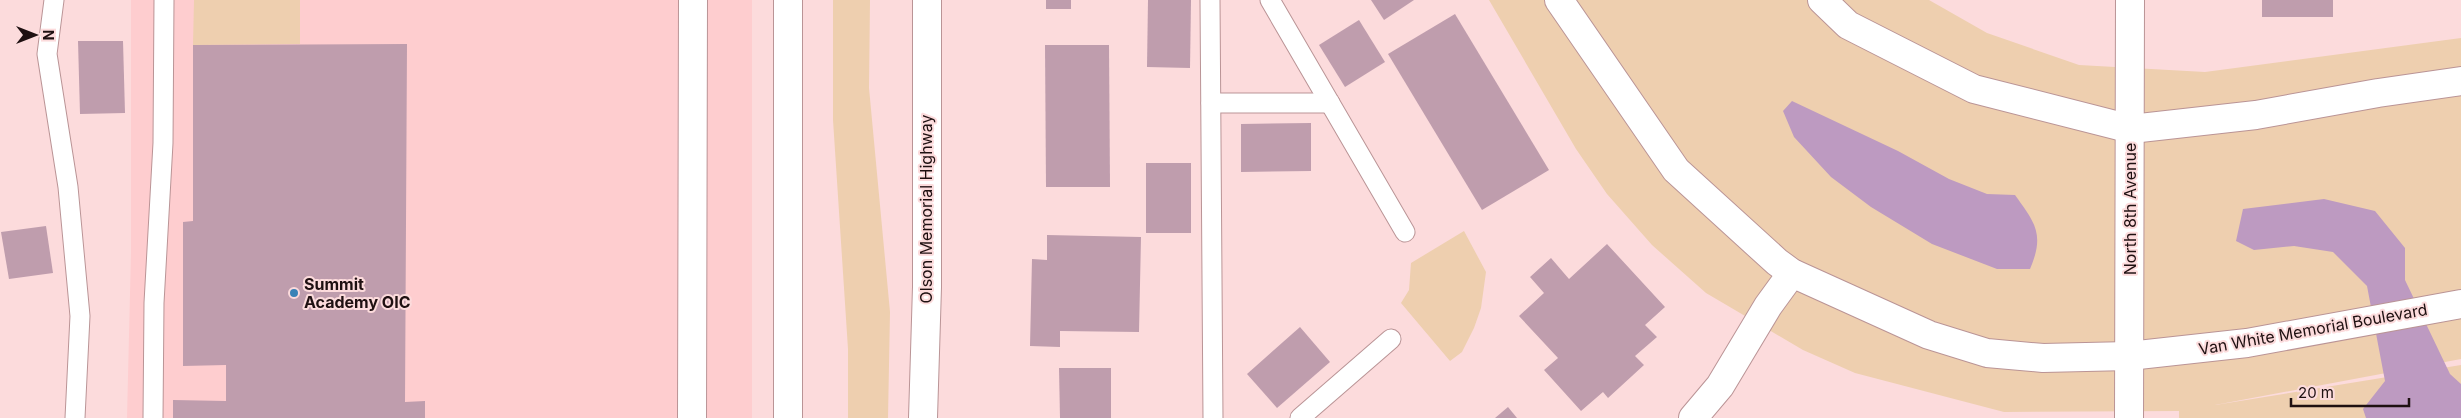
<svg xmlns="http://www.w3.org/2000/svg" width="2461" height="418" viewBox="0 0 2461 418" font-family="Inter,sans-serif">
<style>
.built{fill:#fecdcf}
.green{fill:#eecfaf}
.water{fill:#bd9ac1}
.building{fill:#bf9dad}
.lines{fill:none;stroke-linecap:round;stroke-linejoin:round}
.lane-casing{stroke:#ba9496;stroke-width:21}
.street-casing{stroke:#ba9496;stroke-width:30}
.secondary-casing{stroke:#ba9496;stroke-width:30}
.primary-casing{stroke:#ba9496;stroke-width:30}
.lane{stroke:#fff;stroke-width:19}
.street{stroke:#fff;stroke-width:28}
.secondary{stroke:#fff;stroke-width:28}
.primary{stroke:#fff;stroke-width:28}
.poi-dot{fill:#3a82b6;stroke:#fcdbdc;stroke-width:2}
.labels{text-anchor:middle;stroke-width:4;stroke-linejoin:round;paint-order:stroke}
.street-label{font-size:16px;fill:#1e1011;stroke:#fcdbdc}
.poi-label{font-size:16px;font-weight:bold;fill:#1e1011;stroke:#fcdbdc;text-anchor:start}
</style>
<rect width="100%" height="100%" fill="#fcdbdc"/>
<polygon class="built" points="131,0 752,0 752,418 127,418 131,253"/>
<g class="green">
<polygon points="194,0 300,0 300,44 193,45"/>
<polygon points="833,0 870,0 869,88 890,312 888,418 848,418 848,349 833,120"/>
<polygon points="1489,0 1929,0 1987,33 2079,65 2205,72 2461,38 2461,359 2215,405 2461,365 2461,418 2179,418 2179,411 2004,412 1855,373 1803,350 1706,293 1652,245 1607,194 1576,149"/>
<polygon points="1464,231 1486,272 1481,308 1474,328 1462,352 1450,361 1401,303 1409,290 1411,263"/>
</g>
<g class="water">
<path d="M1792,101L1898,151L1949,179L1987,194L2015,195C2035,223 2045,234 2030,269H1997L1932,244L1871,207L1831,177L1794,137L1783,111Z"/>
<polygon points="2324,199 2375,211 2405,248 2405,280 2450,374 2461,384 2461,418 2366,418 2363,409 2385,381 2367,286 2333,252 2294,246 2254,250 2236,241 2243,209"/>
</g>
<g class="building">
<rect x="1046" y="0" width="25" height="9"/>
<polygon points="1148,0 1191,0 1190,68 1147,67"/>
<polygon points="1371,0 1414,0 1384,20"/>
<rect x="2262" y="0" width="71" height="17"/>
<polygon points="1455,14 1549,170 1482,210 1388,54"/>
<polygon points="1359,20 1385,62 1345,87 1319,45"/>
<polygon points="78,41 123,41 125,113 80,114"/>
<polygon points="407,44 405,402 425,401 425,418 173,418 173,400 226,401 226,365 183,366 183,222 193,221 193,45"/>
<polygon points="1045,45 1109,45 1110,187 1046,187"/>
<polygon points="1311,123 1311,171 1241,172 1241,124"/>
<rect x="1146" y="163" width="45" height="70"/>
<polygon points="46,226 53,273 9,279 1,232"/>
<polygon points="1047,235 1141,237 1139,332 1060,331 1060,347 1030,346 1032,259 1047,260"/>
<polygon points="1607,244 1665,307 1645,325 1657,337 1635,356 1644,365 1608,398 1603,392 1581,411 1544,370 1558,358 1519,316 1544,293 1530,277 1551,258 1569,279"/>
<polygon points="1300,327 1330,362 1277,408 1247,374"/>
<polygon points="1059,368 1111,368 1111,418 1060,418"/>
<polygon points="1508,407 1517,418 1495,418"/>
</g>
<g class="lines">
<g class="lane-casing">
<g id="lane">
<polyline points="54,0 47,54 68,187 80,316 75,418"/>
<polyline points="1210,0 1213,418"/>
<polyline points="1270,0 1405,232"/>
<polyline points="1211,103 1330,103"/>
<polyline points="153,418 154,303 163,143 164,0"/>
<polyline points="1300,418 1391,339"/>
</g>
</g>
<g class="street-casing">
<g id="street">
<polyline points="692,418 693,0"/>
<polyline points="1693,418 1720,386 1768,306 1792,273"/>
<polyline points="2129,418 2130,0"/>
</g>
</g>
<g class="secondary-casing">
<g id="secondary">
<polyline points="1559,0 1676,170 1777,262 1792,273 1929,335 1987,353 2043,358 2129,356 2247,343 2461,304"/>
<polyline points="1822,0 1848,25 1974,89 2131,129 2256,115 2378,93 2461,81"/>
</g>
</g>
<g class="primary-casing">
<g id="primary">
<polyline points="788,418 788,0"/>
<polyline points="923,418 927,287 927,0"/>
</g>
</g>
<use href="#lane" class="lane"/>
<use href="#street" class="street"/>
<use href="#secondary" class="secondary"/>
<use href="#primary" class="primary"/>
</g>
<circle class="poi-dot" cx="294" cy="293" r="5"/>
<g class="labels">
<g class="street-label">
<text transform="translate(926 209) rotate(-90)" y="6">Olson Memorial Highway</text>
<text transform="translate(2130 209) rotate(-90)" y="6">North 8th Avenue</text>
<text transform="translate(2313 329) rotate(-10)" y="6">Van White Memorial Boulevard</text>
</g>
<g class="poi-label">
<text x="304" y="290">Summit<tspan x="304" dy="18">Academy OIC</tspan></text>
</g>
</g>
<g transform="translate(35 35) rotate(90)" stroke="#fcdbdc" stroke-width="4" paint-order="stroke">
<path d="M0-4L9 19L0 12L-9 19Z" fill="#1e1011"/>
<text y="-8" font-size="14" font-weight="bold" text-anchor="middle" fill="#1e1011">N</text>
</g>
<path d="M2291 398v8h118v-8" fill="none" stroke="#1e1011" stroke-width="2.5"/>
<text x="2298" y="398" font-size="15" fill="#1e1011" stroke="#fcdbdc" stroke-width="4" paint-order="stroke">20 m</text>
</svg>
